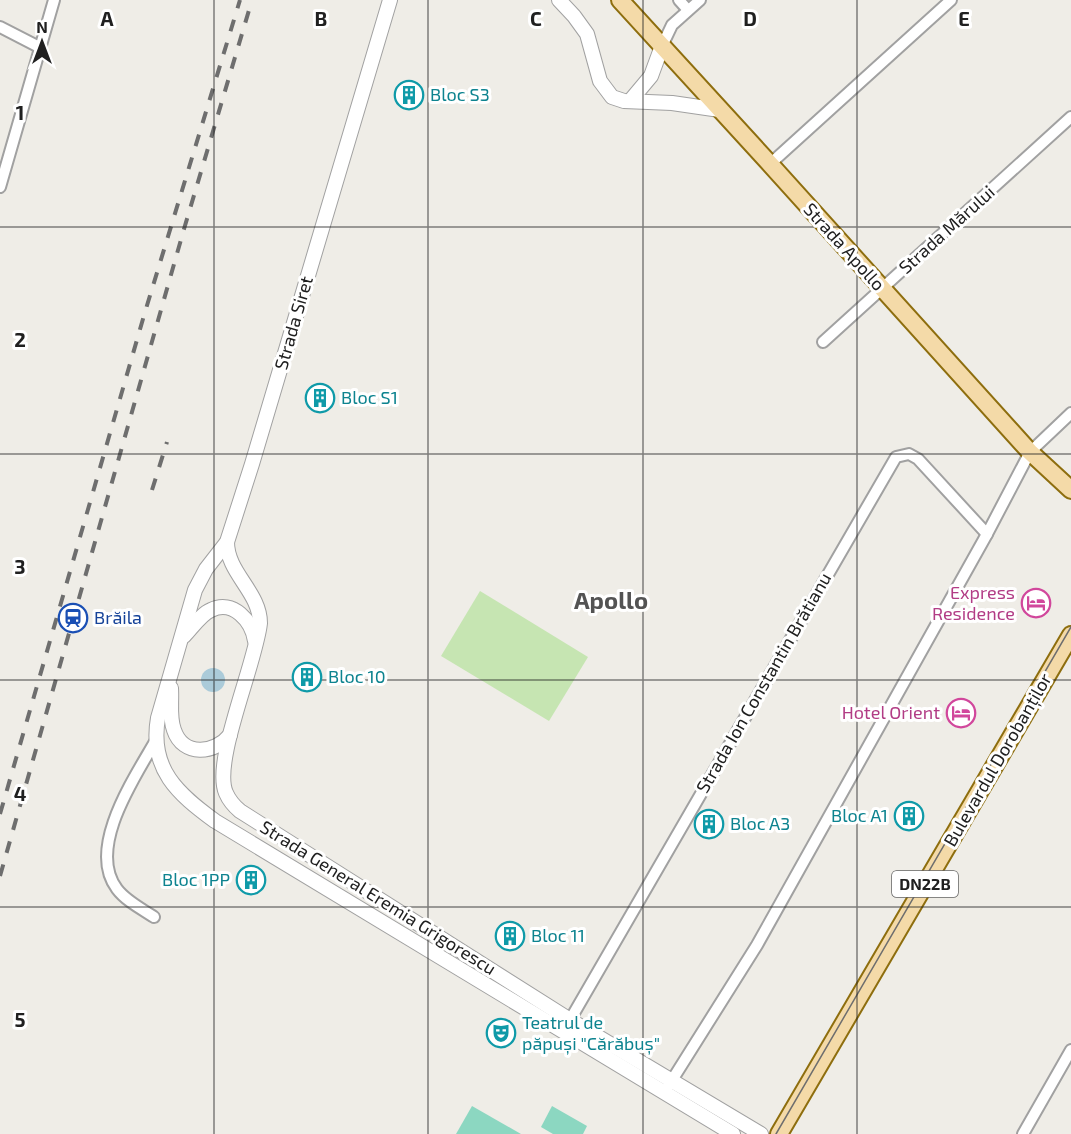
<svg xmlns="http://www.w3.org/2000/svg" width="1071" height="1134" viewBox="0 0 1071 1134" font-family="'Exo 2',sans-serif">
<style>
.grass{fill:#c6e5b2}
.pitch{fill:#8cd7c1}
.water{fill:#abcbd9}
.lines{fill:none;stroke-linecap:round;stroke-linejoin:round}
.minor-casing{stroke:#a1a1a1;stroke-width:14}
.tertiary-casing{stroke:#a1a1a1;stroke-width:16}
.primary-casing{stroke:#8e6e0e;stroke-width:20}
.minor{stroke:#fff;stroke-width:10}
.tertiary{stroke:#fff;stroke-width:14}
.primary{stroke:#f4daa8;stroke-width:16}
.tram{stroke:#6e6e6e;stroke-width:1.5}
.rail{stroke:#6e6e6e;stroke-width:4;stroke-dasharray:12 12;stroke-linecap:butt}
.grid{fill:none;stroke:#202020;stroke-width:1.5;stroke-opacity:0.55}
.labels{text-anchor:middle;stroke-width:6;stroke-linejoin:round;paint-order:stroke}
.shield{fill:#fff;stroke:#636363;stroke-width:1.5}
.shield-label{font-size:16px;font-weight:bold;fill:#202020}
.culture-label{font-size:18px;fill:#0d838f;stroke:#fff;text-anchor:start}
.street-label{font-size:18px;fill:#202020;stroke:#fff}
.hotel-label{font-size:18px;fill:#b23c85;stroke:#fff;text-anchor:end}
.transit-label{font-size:18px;fill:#164399;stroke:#fff;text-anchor:start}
.district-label{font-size:24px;font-weight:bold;fill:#535353;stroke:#fff}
.grid-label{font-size:20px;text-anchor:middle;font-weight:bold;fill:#202020;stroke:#fff;stroke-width:6;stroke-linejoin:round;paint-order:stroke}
</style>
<rect width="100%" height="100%" fill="#efede7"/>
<polygon class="grass" points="480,591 588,657 549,721 441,656"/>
<g class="pitch">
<polygon points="472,1106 521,1134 456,1134"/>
<polygon points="552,1106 587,1126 583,1134 553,1134 541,1127"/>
</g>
<circle class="water" cx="213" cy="680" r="12"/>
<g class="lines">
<g class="minor-casing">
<g id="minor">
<polyline points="679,0 688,10"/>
<polyline points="0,27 41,48"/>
<polyline points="662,46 672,25 700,0"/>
<polyline points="770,164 951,0"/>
<polyline points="0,187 54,0"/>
<polyline points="823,342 1071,117"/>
<path d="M154,917C142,909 126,901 117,889C86,848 135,777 156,740"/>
<polyline points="570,1020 896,457 909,454 918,459 987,534"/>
<polyline points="669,1085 757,945 987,534 1030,452 1071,413"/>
<polyline points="1023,1134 1071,1050"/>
</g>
</g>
<g class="tertiary-casing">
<g id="tertiary">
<path d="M390,0L252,464L227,542L206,569L195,590L158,718C149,769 178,794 215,821L733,1134"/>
<polyline points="559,0 574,16 587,34 600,81 612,97 624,101 672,103 720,110"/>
<polyline points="630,101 651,76 662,46"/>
<path d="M227,542C227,573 260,592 260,623C256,663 212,762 226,793C229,800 234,806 240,811L570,1020L761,1134"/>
<path d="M184,636C192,628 201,614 211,610C233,599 252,621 255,641"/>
<path d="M171,688C172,702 169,717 174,730C183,757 215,754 230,735"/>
</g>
</g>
<g class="primary-casing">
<g id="primary">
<polyline points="620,0 770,164 1030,452 1071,490"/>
<polyline points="779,1134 1071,635"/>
</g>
</g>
<use href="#minor" class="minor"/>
<use href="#tertiary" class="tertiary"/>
<use href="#primary" class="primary"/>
<polyline class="tram" points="776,1134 1071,627"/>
<g class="rail">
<polyline points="152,490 167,442"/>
<polyline points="0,814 145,312 240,0"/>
<polyline points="0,876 184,229 252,0"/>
</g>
</g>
<path class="grid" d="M214,0V1134M428,0V1134M643,0V1134M857,0V1134M0,227H1071M0,454H1071M0,680H1071M0,907H1071"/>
<defs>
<g id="building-ring" transform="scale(1.5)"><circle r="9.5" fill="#fff" stroke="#0f9aa8" stroke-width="1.5"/><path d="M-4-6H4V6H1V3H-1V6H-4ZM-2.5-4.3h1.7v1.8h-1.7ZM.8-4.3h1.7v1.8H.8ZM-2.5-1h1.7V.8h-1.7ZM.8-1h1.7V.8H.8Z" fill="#0f9aa8"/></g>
<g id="hotel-ring" transform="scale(1.5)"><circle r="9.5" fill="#fff" stroke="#d1479c" stroke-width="1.5"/><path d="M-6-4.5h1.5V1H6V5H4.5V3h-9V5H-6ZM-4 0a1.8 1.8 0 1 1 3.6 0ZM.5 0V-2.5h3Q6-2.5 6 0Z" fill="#d1479c"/></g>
<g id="station-ring" transform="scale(1.5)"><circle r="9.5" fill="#fff" stroke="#1a4fb4" stroke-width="1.5"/><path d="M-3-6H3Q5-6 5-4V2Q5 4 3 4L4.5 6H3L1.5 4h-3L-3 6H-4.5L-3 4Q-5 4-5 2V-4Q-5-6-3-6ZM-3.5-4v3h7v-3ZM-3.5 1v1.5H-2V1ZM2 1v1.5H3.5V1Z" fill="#1a4fb4"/></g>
<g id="theatre-ring" transform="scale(1.5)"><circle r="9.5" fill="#fff" stroke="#0f9aa8" stroke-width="1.5"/><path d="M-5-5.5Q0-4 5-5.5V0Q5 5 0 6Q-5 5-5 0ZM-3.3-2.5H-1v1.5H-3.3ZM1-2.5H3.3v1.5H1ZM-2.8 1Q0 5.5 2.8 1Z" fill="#0f9aa8"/></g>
</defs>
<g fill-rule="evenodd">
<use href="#building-ring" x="409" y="95"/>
<use href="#building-ring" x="320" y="398"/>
<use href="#hotel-ring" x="1036" y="603"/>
<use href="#station-ring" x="73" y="618"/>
<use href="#building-ring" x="307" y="677"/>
<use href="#hotel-ring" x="961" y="713"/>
<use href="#building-ring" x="909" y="816"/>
<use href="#building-ring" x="709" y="824"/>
<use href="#building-ring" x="251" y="880"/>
<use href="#building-ring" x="510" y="936"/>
<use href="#theatre-ring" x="501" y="1033"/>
</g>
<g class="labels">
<rect class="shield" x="892" y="871" width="66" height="26" rx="4.5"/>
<g class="shield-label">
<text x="925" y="890">DN22B</text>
</g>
<g class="culture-label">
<text x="430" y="101">Bloc S3</text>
<text x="341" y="404">Bloc S1</text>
<text x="328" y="683">Bloc 10</text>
<text x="888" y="822" text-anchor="end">Bloc A1</text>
<text x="730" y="830">Bloc A3</text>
<text x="230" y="886" text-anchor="end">Bloc 1PP</text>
<text x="531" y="942">Bloc 11</text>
<text x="522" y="1029">Teatrul de<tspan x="522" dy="21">păpuși "Cărăbuș"</tspan></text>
</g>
<g class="street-label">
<text transform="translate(947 230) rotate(-42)" y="6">Strada Mărului</text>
<text transform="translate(844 247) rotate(48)" y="6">Strada Apollo</text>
<text transform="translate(294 323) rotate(-74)" y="6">Strada Siret</text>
<text transform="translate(764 683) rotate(-60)" y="6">Strada Ion Constantin Brătianu</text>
<text transform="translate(998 760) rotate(-60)" y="6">Bulevardul Dorobanților</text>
<text transform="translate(378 898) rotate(32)" y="6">Strada General Eremia Grigorescu</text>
</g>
<g class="hotel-label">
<text x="1015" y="599">Express<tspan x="1015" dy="21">Residence</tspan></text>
<text x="940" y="719">Hotel Orient</text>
</g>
<g class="transit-label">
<text x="94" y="624">Brăila</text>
</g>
<g class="district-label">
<text x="611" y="609">Apollo</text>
</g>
</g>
<g class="grid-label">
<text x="107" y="26">A</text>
<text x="321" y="26">B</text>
<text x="536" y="26">C</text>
<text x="750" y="26">D</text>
<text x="964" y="26">E</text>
<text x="20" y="120">1</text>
<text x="20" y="347">2</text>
<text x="20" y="574">3</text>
<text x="20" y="801">4</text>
<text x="20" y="1027">5</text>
</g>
<g transform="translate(42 42)" stroke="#ffffff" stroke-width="4.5" paint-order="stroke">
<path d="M0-4.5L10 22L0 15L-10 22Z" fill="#202020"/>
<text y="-9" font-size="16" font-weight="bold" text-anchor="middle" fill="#202020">N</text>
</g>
</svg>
